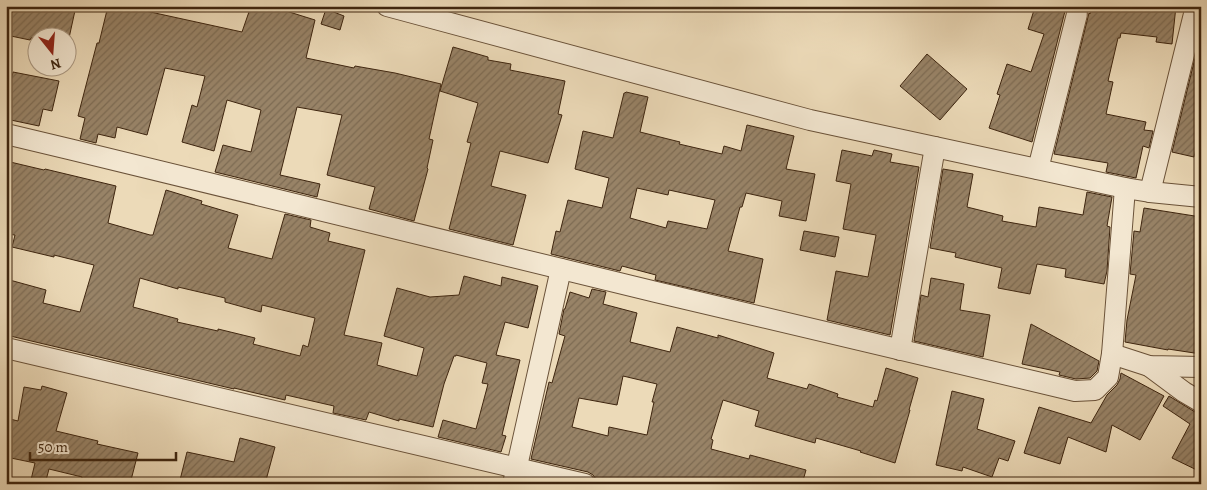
<svg xmlns="http://www.w3.org/2000/svg" width="1207" height="490" viewBox="0 0 1207 490" font-family="Alegreya,serif">
<style>
.building{fill:url(#building-hatch);stroke:#3e250f;fill-rule:evenodd}
.lines{fill:none;stroke-linecap:round;stroke-linejoin:round}
.street-casing{stroke:#6a5239;stroke-width:22}
.street{stroke:#f3e7d1;stroke-width:20}
</style>
<defs>
<pattern id="building-hatch" width="6" height="6" patternUnits="userSpaceOnUse" patternTransform="scale(1.25)"><rect width="6" height="6" fill="#988367"/><path d="M-1 1l2-2M0 6l6-6M5 7l2-2" fill="none" stroke="#7d6b53"/></pattern>
</defs>
<rect width="100%" height="100%" fill="#ecdab8"/>
<filter id="stains"><feTurbulence type="fractalNoise" baseFrequency=".004" numOctaves="4"/><feColorMatrix values="0 0 0 0 .2 0 0 0 0 .09 0 0 0 0 .02 0 0 0 .5 -.17"/></filter>
<radialGradient id="worn" r=".72"><stop offset=".6" stop-color="#630" stop-opacity="0"/><stop offset="1" stop-color="#630" stop-opacity=".3"/></radialGradient>
<g class="building">
<polygon points="6,6 76,6 69,38 31,38 30,40 6,35"/>
<polygon points="108,6 123,6 242,32 251,6 270,6 315,20 306,58 354,68 355,66 395,73 441,84 429,139 433,140 427,168 428,169 414,221 369,209 375,187 327,175 342,115 297,107 280,175 320,184 317,197 215,172 223,145 251,152 261,110 227,100 214,151 182,142 192,105 197,107 205,76 165,68 147,135 117,127 115,138 98,134 96,143 80,139 85,118 78,116 97,43 99,43"/>
<polygon points="1052,6 1068,7 1065,11 1032,142 989,128 1000,95 997,94 1007,64 1031,72 1044,34 1028,29 1035,7 1051,11"/>
<polygon points="1103,6 1125,6 1145,10 1145,6 1176,6 1172,44 1156,42 1157,37 1121,33 1120,38 1118,38 1108,81 1113,82 1106,114 1146,122 1144,130 1153,131 1149,148 1143,146 1136,178 1106,172 1108,163 1054,154 1089,13 1090,14 1091,8 1102,10"/>
<polygon points="326,9 344,16 340,30 321,24"/>
<polygon points="453,47 488,57 488,60 511,64 510,70 565,81 558,114 562,115 548,163 500,151 491,186 526,195 513,245 449,229 471,143 467,142 478,103 440,91"/>
<polygon points="927,54 967,89 940,120 900,86"/>
<polygon points="1196,54 1201,54 1201,126 1194,157 1172,152"/>
<polygon points="13,72 59,81 52,111 43,109 39,126 6,119 6,105"/>
<path d="M626,92L648,97L640,132L680,142L679,144L722,154L724,146L741,151L747,125L794,136L786,169L815,174L806,221L779,216L782,201L746,193L742,207H740L728,251L763,259L754,303L655,280L656,275L622,266L620,271L551,254L556,231L560,232L568,200L602,208L609,178L575,169L583,131L613,138L624,93H625ZM637,188L668,195L669,190L715,200L707,229L668,221L666,228L630,218Z"/>
<polygon points="842,150 872,156 874,150 892,154 890,162 919,167 890,335 827,320 836,271 868,277 876,235 843,229 851,184 836,181"/>
<path d="M6,161L44,170L45,169L116,186L108,223L150,235H153L166,190L202,201L201,204L238,215L228,248L272,259L285,214L311,220L310,227L330,233L328,241L365,250L344,335L382,343L377,365L417,376L424,348L384,336L397,288L430,297L459,295L464,276L501,286L502,277L538,286L528,328L505,322L496,355L520,360L502,435L506,436L501,452L438,437L443,420L476,429L488,384L482,383L487,363L456,355V356H454L444,384L433,427L399,419V421L369,412L366,420L333,413L334,406L286,395L285,400L234,388V389L6,335V279L46,290L43,303L80,312L94,265L54,255V257L12,247L15,235L6,234ZM140,278L178,289V287L225,298V302L261,312L262,305L315,318L308,347L303,345L300,356L253,344L255,338L218,329V331L177,322L178,319L133,307Z"/>
<polygon points="943,169 973,174 967,207 1003,216 1002,221 1036,227 1039,207 1083,215 1087,192 1112,197 1107,226 1110,227 1107,271 1104,284 1065,277 1066,269 1037,264 1030,294 998,288 1002,268 955,257 956,253 930,248"/>
<polygon points="1144,208 1201,217 1201,354 1168,349 1168,350 1125,342 1127,320 1136,275 1130,274 1134,231 1140,232"/>
<polygon points="804,231 839,237 835,257 800,250"/>
<polygon points="931,278 964,284 960,310 990,315 983,357 914,341 921,295 928,297"/>
<path d="M592,289L606,292L603,304L637,313L630,342L670,352L677,327L718,338V335L774,353L767,378L807,389L809,384L838,394L837,397L873,407L875,400L877,401L886,368L918,378L909,410H910L895,463L860,452L861,451L816,438L815,443L755,426L759,411L723,400L711,439L713,440L711,449L749,459L750,455L806,470L802,484H597L598,479L595,478L593,475L588,472L531,459L549,382L552,383L565,336L559,334L564,309H565L570,292L589,298ZM623,376L657,384L652,402H654L647,435L609,427L608,436L572,427L579,398L617,405Z"/>
<polygon points="1031,324 1099,361 1097,371 1090,378 1076,379 1059,375 1060,372 1022,364"/>
<polygon points="1121,373 1164,396 1140,440 1112,425 1106,452 1068,437 1060,464 1024,453 1039,407 1091,423 1107,395 1117,385 1120,379"/>
<polygon points="42,386 67,393 56,431 98,441 97,444 138,453 130,484 81,484 82,477 49,469 45,484 30,484 35,463 6,457 6,418 18,421 24,387 41,390"/>
<polygon points="952,391 984,399 977,429 1015,441 1008,461 999,458 992,477 963,467 962,471 936,465"/>
<polygon points="1169,396 1195,412 1201,414 1201,472 1172,458 1190,424 1163,406"/>
<polygon points="240,438 275,447 265,484 179,484 187,452 234,462"/>
</g>
<g class="lines">
<g class="street-casing">
<g id="street">
<polyline points="387,6 810,120 1125,188 1150,192 1201,197"/>
<polyline points="6,134 73,150 656,292 1075,391 1095,390 1108,377 1112,354 1125,188"/>
<polyline points="1038,169 1077,14"/>
<polyline points="1150,192 1196,6"/>
<polyline points="6,348 585,484"/>
<polyline points="900,350 935,147"/>
<polyline points="1112,354 1149,366 1201,367"/>
<polyline points="1149,366 1184,392 1201,402"/>
<polyline points="513,484 561,269"/>
</g>
</g>
<use href="#street" class="street"/>
</g>
<rect width="1207" height="490" fill="none" stroke="#ecdab8" stroke-width="25"/>
<rect x="8" y="8" width="1192" height="475" fill="none" stroke="#3e250f" stroke-width="2.5"/>
<rect x="12" y="12" width="1182" height="465" fill="none" stroke="#3e250f"/>
<g transform="translate(52 52) rotate(163)"><circle r="24" fill="#f3e7d1" stroke="#ab9983"/>
<path d="M0-4L9 19L0 12L-9 19Z" fill="#8f2418"/>
<text y="-8" font-size="14" font-weight="bold" text-anchor="middle" fill="#3e250f">N</text>
</g>
<path d="M30 452v8h146v-8" fill="none" stroke="#3e250f" stroke-width="2.5"/>
<text x="38" y="452" font-size="15" fill="#3e250f" stroke="#f3e7d1" stroke-width="4" paint-order="stroke">50 m</text>
<rect width="100%" height="100%" filter="url(#stains)"/>
<rect width="100%" height="100%" fill="url(#worn)"/>
</svg>
